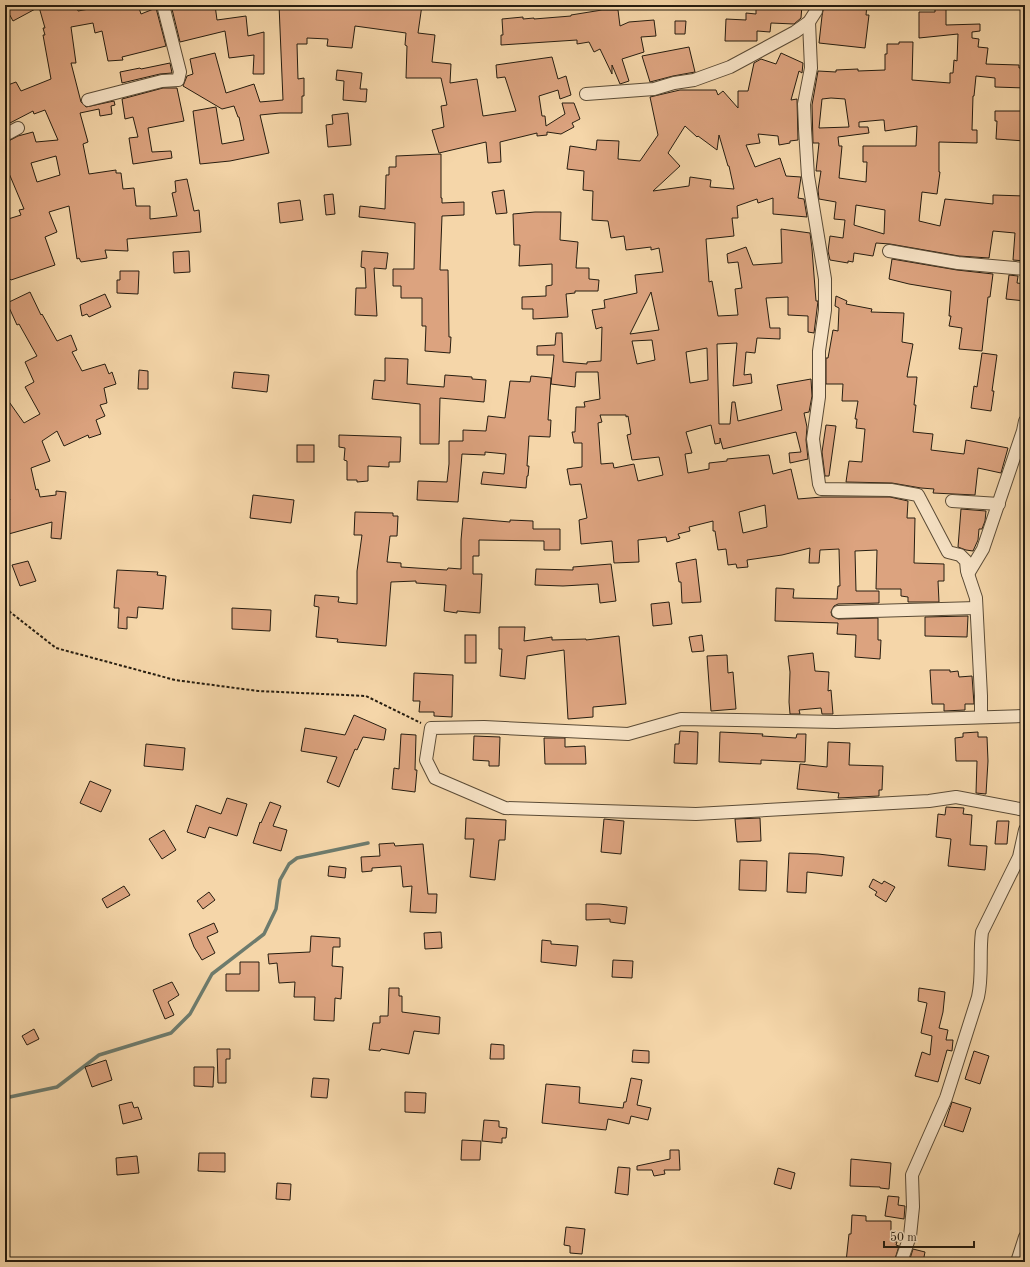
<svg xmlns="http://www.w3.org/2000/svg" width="1030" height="1267" viewBox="0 0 1030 1267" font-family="'Old Standard TT',serif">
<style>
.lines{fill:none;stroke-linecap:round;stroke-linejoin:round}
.stream{stroke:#6d7b6d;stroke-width:3.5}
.building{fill:#dca37f;stroke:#261d10;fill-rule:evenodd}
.minor-casing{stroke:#5a4b36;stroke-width:14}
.path{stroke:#261d10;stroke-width:2;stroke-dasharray:3 2;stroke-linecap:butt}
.minor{stroke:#f8e4c7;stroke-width:12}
</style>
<rect width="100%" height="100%" fill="#f5d6a9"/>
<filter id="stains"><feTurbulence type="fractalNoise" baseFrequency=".005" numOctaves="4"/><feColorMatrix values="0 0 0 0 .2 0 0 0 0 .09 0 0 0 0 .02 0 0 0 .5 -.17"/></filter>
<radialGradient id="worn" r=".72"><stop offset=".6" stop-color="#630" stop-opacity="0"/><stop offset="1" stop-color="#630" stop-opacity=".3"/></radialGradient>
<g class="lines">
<polyline class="stream" points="5,1098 57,1087 99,1055 171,1033 190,1014 212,974 264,934 276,909 280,880 289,864 297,858 368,843"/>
</g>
<g class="building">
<path d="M17,5H76L78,11L111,5H138L141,14L156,8L166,46L122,57L123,60L108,61L102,31L95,33L93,23L71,27L76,63H71L81,102L86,107L114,101L115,105L111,106L112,114L100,116L99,109L80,113L88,142L83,144L89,174L116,170V173H121L123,189L134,188L136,206H150V219L177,216L172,193L176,192L175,181L187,179L194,211L199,210L201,232L127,239L128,251L105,250L107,258L81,262L79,258L77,259L69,206L49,212L57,232L45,237L55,265L11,280L10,279L5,281V220L21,215L19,210L24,209L8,171L5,172V143L18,136L33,132L36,142L58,140L45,110L34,114L33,111L8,124L5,117V86L16,82L21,91L51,79L43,35H45L43,28H45L39,7L13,21L7,10ZM56,156L60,175L37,182L31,163Z"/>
<polygon points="171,5 215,5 217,20 246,16 248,36 264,32 264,74 253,74 254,55 229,58 225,31 180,42"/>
<polygon points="279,5 320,5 331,6 331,5 422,5 418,33 435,35 432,62 451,64 450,83 477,79 483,116 516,111 505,77 497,78 496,65 552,57 558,79 566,76 571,95 560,99 558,90 539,96 542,116 545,116 546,126 565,114 562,103 574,103 580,119 572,123 574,127 561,134 547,132 547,135 537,136 537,133 500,142 501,162 488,163 486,142 439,153 432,130 444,127 441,106 447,105 441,78 406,78 407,46 405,45 406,33 355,26 352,48 327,46 328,39 307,38 307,44 297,44 298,79 304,78 304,96 302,96 302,113 280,113 260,115 269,153 230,161 200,164 193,111 216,107 222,144 244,140 239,117 238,117 234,106 222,109 183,86 187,76 193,74 190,59 215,53 226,93 254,84 260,102 283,100"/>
<polygon points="756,5 802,5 801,18 794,24 771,23 770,32 757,31 757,41 725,41 726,19 746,20 746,13 756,14"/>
<polygon points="824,5 867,5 866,15 869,15 865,48 819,43 822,16"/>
<path d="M935,5H946V25L980,24V31L972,32V38L979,39L978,47L988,48L986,64L1019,65V68H1025V88L995,87V78L976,76L974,96H973L972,130H977V143L939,142V172H940L937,194L922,192L919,221L940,226L945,199L993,204V195L1025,196V261L1013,260L1015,233L993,231L989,258L959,256L890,244L876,243L873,256L854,253L853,262L848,261V263L830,260L828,251L830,236L843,238L845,220L834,219L836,202L819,199L818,190L821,171H816L819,143H813L812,105L818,71L836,72V70L858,69V71L885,70V54H887V44H899V42H913L912,80L950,83V73H953L954,60L957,61L958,34L919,38V12H935ZM831,98L845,99L849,127L819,128L822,99ZM881,120H884L885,131L917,126L916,146H863V162H867L866,182L839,178L842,146H839L838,137L869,133L868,127H859V122ZM856,205L885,210L884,234L854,225Z"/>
<polygon points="602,10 618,10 620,26 629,22 654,20 656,36 641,37 644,52 622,59 629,81 620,84 612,65 612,74 600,49 594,52 589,42 577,44 577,40 501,45 501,35 503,35 502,19 523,17 523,19 534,18 534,19 571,16 571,15"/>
<polygon points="675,21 686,21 685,34 675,34"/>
<polygon points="689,47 695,72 673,76 650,82 642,56"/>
<path d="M781,53L803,63L802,73L799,71L791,100L797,99L798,140L790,141V143L779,145L778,136L758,134L760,143L746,145L755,167L780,158L786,176L801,177L798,198L804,199L807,217L773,214V198L758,203L757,199L737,206L738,218H732L734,236L706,239L709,282L712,281L718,316L738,315L735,289L742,288L738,262L728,263L727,254L746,247L753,265L782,263L781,229L810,233L812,249L816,301H818L814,333L808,332V316L788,315V297L766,298L770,328H780V339L757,338L755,353L746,352L744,375L751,374L752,383L733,386L737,343L717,344L719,424H730L732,402H735L738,421L782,410L777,385L811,379L812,396L809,412L804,413L807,427L806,440L808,459L790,463L789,453L801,452L796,432L723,449L720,438V443L715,444L711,425L686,432L692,453L685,454L688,473L709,469V463L727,461V459L769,455L773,474L791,469L798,499L822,497H890L908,501L907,518H915L914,563L944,564V581H938L939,602H908V597L901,596V589H876L877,550L855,551L856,591H879V603L838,604L834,606L831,612L832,616L838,619L878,618V640H881L880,659L855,657L856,635L837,634L838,623L775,621L776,588L794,589L793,598L837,599L838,586H840L839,549L820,550L819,563H809L810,548L782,555L747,560L748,567L737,568L736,564L728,565L726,549L718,550L715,531H713V521L689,527L690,531L678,534L680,538L667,542L666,537L638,540L639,562L614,563L612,541L581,544L579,520L587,518L581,484L570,485L567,469L582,467V443H574L572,432H575L576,407H585L584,402L600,399L598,372H576L575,387L551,384L554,355H537V346L555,345L556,333H562L563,362L587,364V362L601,361L602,327L596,329L592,310L605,308L604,300L637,293L635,275L663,272L659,248L651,250V247L626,250L624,236L611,238L608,221L592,220L593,191L583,190L584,171L567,169L570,146L596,150L597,140L619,141L618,159L640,161L658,135L650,97L680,90H716L718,95L723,91L738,108V91H748L754,63L761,59L776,64ZM685,126L697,137L698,136L717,150L719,135L728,166H729L734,189L710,187L711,180L690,177L689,186L653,191L680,166L668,153ZM651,292L659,330L630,334ZM652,340L655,360L637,364L632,341ZM707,348L708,380L690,383L686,352ZM600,415H626V417L628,416L631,434L627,435L632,460L659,457L663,475L638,481L634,464L614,468L613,463L601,464L598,423L602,422ZM765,505L767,527L743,533L739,512Z"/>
<polygon points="170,63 172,73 160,74 122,83 120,72 140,68 141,69"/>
<polygon points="337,70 362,73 360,89 367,89 366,102 343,100 344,81 336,80"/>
<polygon points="163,88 177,88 184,121 148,128 152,152 171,151 172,158 133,164 129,138 138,137 133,117 125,119 122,99"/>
<polygon points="995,111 1025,111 1025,141 996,139 997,121 995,121"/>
<polygon points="348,113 351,145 328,147 326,125 333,124 332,115"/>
<polygon points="441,154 441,198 442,198 442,203 464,202 464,215 442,216 440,270 448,270 449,337 451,337 450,353 425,351 426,326 422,326 422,298 401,298 401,286 393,286 393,269 414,269 415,223 359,217 360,206 385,209 386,175 389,175 389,167 396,167 396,156"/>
<polygon points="504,190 507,213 496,214 492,192"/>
<polygon points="333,194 335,214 326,215 324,195"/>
<polygon points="300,200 303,220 280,223 278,203"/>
<polygon points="535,212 561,212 560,240 578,242 576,268 589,268 589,279 599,280 598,291 575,291 575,293 566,294 568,317 533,319 533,309 522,309 522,297 546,296 546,286 552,285 552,264 519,266 520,245 514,245 513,214"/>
<polygon points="189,251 190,272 174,273 173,252"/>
<polygon points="362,251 388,253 386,269 374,268 377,316 355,315 356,288 366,288 365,268 361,267"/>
<polygon points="892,259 957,270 993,274 990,297 988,297 982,351 959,349 962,328 949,326 951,316 949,316 951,291 909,284 889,279"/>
<polygon points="120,271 139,271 138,294 117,293 117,280 120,280"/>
<polygon points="1009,275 1018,276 1017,283 1025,284 1025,301 1006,299"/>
<polygon points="30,292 41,315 42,314 57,341 71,335 77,350 72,352 82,371 105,364 109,374 112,372 116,384 104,388 107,403 100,405 105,416 96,420 101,434 89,438 88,435 64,446 57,431 42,441 50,461 31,468 36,490 38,489 40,497 56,495 56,491 66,492 61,539 51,538 52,522 5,535 5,501 10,500 5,488 5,486 8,485 9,464 5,465 5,396 24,423 40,414 25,387 34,382 25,362 37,356 19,324 17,325 7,303"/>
<polygon points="105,294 111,307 89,317 87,314 82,316 80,305"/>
<polygon points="836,296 847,301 846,304 872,309 871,312 904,313 902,342 913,344 907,377 917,377 914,405 916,405 913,432 933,434 931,450 964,454 966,440 1008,448 1001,473 978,468 975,495 933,493 934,489 921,488 892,483 846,482 849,461 862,462 865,429 856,428 857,419 855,419 858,401 842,401 843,384 826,384 826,358 828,358 830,347 833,330 838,331 839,308 835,306"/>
<polygon points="982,353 997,355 992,391 994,391 991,411 971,408 974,386 977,387"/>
<polygon points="385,358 408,359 407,384 444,387 445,375 472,377 472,379 486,380 484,402 440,398 439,444 420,444 420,404 372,399 374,380 385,381"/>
<polygon points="139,370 148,371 148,389 138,389"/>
<polygon points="234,372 269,375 267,392 232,388"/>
<polygon points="531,376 551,378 548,420 551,420 550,437 529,436 527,466 529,466 528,476 527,476 526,488 481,484 483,472 504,474 506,454 485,452 485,455 462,454 458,502 417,500 418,481 447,482 449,464 449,441 463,441 463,430 486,431 488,416 505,418 510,381 530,382"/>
<polygon points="826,425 836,426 829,476 825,476 822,452"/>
<polygon points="339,435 401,437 400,462 389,462 389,467 368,466 368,481 357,482 357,480 347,480 347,461 344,460 345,448 339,447"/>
<rect x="297" y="445" width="17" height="17"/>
<polygon points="253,495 294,500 291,523 250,518"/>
<polygon points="961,509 986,511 985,521 982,529 979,529 978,540 973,551 966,550 958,547"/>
<polygon points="355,512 393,513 393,516 398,516 397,536 390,536 387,562 401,563 401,567 447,570 448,568 461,569 461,540 463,518 510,522 510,520 533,521 533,529 560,529 560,550 544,550 544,541 479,540 479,556 473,556 473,574 482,574 480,613 457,611 457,613 444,611 446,585 416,583 416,581 391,582 386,646 337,642 338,639 316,637 319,607 314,606 315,595 339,597 338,602 357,604 357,571 362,535 354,535"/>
<polygon points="696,559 701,602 682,603 681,582 679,582 676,563"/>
<polygon points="28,561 36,581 20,586 12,565"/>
<polygon points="611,564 616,601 600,603 598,584 563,586 535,585 536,569 573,570 573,567"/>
<polygon points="117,570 158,572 157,575 166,576 163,609 138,607 137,618 127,617 127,629 118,628 119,608 114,608"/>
<polygon points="669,602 672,624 653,626 651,604"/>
<polygon points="232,608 271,610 270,631 232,629"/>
<polygon points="968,616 967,637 925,636 925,617"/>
<polygon points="499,627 525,627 524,641 552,637 552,640 586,639 586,640 619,636 626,704 593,707 593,717 568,719 564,650 527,656 525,679 500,676 502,649 499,649"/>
<rect x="465" y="635" width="11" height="28"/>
<polygon points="702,635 704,651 692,652 689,637"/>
<polygon points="813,653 815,671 829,672 828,691 831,690 833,714 822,714 821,708 799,710 800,714 790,714 789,702 790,672 788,656"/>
<polygon points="727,655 728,673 733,672 736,709 711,711 707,656"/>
<polygon points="930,670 950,670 950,672 958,671 959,677 972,676 974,704 965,704 965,710 944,711 944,704 932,704"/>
<polygon points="414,673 453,675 452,717 434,716 434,712 419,712 420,701 413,701"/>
<polygon points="354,715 386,729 384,740 363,737 357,750 355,749 339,787 327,782 337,757 301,751 305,728 345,735"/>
<polygon points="680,731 698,732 697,764 674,763 675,744 679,744"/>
<polygon points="720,732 763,734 762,736 796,738 797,734 806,734 805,762 761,760 761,764 719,762"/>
<polygon points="978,732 978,737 987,737 988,761 986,794 976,793 977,761 956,761 955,738 963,737 963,733"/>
<polygon points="401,734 416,735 415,770 417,770 415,792 392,789 394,768 399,769"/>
<polygon points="474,736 500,737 499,766 489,766 489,761 473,760"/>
<polygon points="544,738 565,738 565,747 585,746 586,764 545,764"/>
<polygon points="828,742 850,743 849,765 883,766 882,790 879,790 879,796 838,798 839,793 797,789 800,764 827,767"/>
<polygon points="146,744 185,748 183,770 144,766"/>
<polygon points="90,781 111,790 101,812 80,803"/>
<polygon points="227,798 247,804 237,836 209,827 205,838 187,832 196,805 221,814"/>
<polygon points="270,802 281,806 273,826 287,830 281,851 253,843 260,822 261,823"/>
<polygon points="946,807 964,808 963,814 972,815 970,845 987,846 985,870 948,866 951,839 936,837 938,814 945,815"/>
<polygon points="466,818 506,820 505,840 499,840 495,880 470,877 474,839 465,839"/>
<polygon points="760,818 761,841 737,842 735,819"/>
<polygon points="604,819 624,821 621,854 601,852"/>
<polygon points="997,821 1009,821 1007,844 995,844"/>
<polygon points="164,830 176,850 162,859 149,839"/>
<polygon points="394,843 395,846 423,844 428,894 437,894 436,913 410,912 412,886 403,887 401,866 372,868 372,871 362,872 361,857 380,856 379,844"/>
<polygon points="789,853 818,854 844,857 842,876 807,872 806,893 787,892"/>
<polygon points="740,860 767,861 766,891 739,890"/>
<polygon points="329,866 346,868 345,878 328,876"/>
<polygon points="873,879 882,884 884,881 895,887 886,902 875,895 877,892 869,887"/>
<polygon points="124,886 130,895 107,908 102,899"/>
<polygon points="209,892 215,900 203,909 197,901"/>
<polygon points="586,904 599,904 627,907 625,924 610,922 610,919 586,920"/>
<polygon points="214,923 218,932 207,937 215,953 202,960 194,947 189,934"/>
<polygon points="441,932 442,948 425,949 424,933"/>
<polygon points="311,936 340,938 340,947 333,947 332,966 343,967 341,999 335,998 334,1021 314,1020 315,997 294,997 295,982 279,983 277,963 269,964 268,954 310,952"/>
<polygon points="542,940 551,941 551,944 578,946 576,966 541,962"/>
<polygon points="613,960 633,961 632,978 612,977"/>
<polygon points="240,962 259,962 259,991 226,991 226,974 240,974"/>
<polygon points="172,982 179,995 168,1002 174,1015 165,1019 153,990"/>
<polygon points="389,988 399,988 399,996 402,996 402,1012 440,1017 439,1034 414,1031 409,1054 381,1049 380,1051 369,1050 373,1023 380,1023 380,1016 388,1016"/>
<polygon points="919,988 945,992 943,1012 939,1028 948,1030 946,1040 953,1040 952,1051 947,1050 938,1082 915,1076 922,1052 930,1055 932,1036 921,1033 927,1003 918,1001"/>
<polygon points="34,1029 39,1039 27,1045 22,1036"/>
<polygon points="491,1044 504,1045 504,1059 490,1059"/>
<polygon points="217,1049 230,1049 230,1059 226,1059 226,1083 218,1083"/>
<polygon points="633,1050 649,1051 649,1063 632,1062"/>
<polygon points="974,1051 989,1056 980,1084 965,1079"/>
<polygon points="106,1060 112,1080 92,1087 85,1067"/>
<polygon points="194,1067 214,1067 213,1087 194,1086"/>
<polygon points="313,1078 329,1079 327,1098 311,1097"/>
<polygon points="631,1078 642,1080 637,1105 651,1108 648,1120 631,1116 629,1124 608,1119 606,1130 542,1123 546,1084 580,1087 579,1103 623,1108 624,1102 626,1102"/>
<polygon points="405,1092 426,1093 425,1113 405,1112"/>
<polygon points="132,1102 134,1108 138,1107 142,1119 123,1124 119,1105"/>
<polygon points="952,1102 971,1108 963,1132 944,1126"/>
<polygon points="484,1120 499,1121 499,1127 507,1128 506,1138 502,1138 502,1143 482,1141"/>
<polygon points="462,1140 481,1141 480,1160 461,1160"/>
<polygon points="670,1150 679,1150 680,1170 664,1170 665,1174 654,1176 652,1170 637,1170 637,1166 670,1159"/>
<polygon points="199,1153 225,1153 225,1172 198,1171"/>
<polygon points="137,1156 139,1173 117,1175 116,1158"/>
<polygon points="851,1159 891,1163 889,1189 880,1188 880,1187 850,1186"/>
<polygon points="618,1167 630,1168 628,1195 615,1193"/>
<polygon points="778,1168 795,1173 791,1189 774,1184"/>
<polygon points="277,1183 291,1184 290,1200 276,1199"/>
<polygon points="888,1196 899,1197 898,1205 905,1206 904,1219 885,1216"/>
<polygon points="852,1215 866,1216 866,1221 891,1221 891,1241 897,1242 896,1245 899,1246 894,1262 846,1262 849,1234 851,1234"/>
<polygon points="566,1227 585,1229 582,1254 570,1253 570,1246 564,1245"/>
<polygon points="913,1249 925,1252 923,1262 909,1262"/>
</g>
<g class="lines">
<g class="minor-casing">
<g id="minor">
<polyline points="809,22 811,68 804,104 805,129 808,176 825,279 825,310 819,351 819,397 813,439 819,484 821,489 891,490 918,495 948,552 960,555 966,561 967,571 976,598 981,696 981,717"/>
<polyline points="586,94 654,89 674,83 694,80 730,67 795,32 809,22 816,11 817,5"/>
<polyline points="88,100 162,81 178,80 180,72 163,5"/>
<polyline points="5,135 18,128"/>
<polyline points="889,251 958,263 1025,269"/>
<polyline points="952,501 999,504"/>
<polyline points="968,574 983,549 1023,431 1025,421"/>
<polyline points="838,612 976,608"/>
<polyline points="1025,716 836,722 681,719 628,734 484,727 431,728 426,760 435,778 505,808 696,814 929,801 956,797 1025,810"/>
<path d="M901,1262L910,1236L913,1207L912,1175L946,1098L978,997C983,975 979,954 982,932L1019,857L1025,830"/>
<polyline points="1017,1262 1025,1237"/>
</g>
</g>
<polyline class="path" points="5,608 56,648 175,680 258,691 366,696 421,723"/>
<use href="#minor" class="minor"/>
</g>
<rect width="1030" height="1267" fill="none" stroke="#f5d6a9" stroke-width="20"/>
<rect x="6" y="6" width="1018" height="1255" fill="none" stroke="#261d10" stroke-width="2"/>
<rect x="10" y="10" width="1010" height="1247" fill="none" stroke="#261d10"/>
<path d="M884 1241v6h90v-6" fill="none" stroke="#261d10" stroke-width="2"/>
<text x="890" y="1241" font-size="12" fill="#261d10" stroke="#f8e4c7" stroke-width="3" paint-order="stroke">50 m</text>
<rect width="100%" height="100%" filter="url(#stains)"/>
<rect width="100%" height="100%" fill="url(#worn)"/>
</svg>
